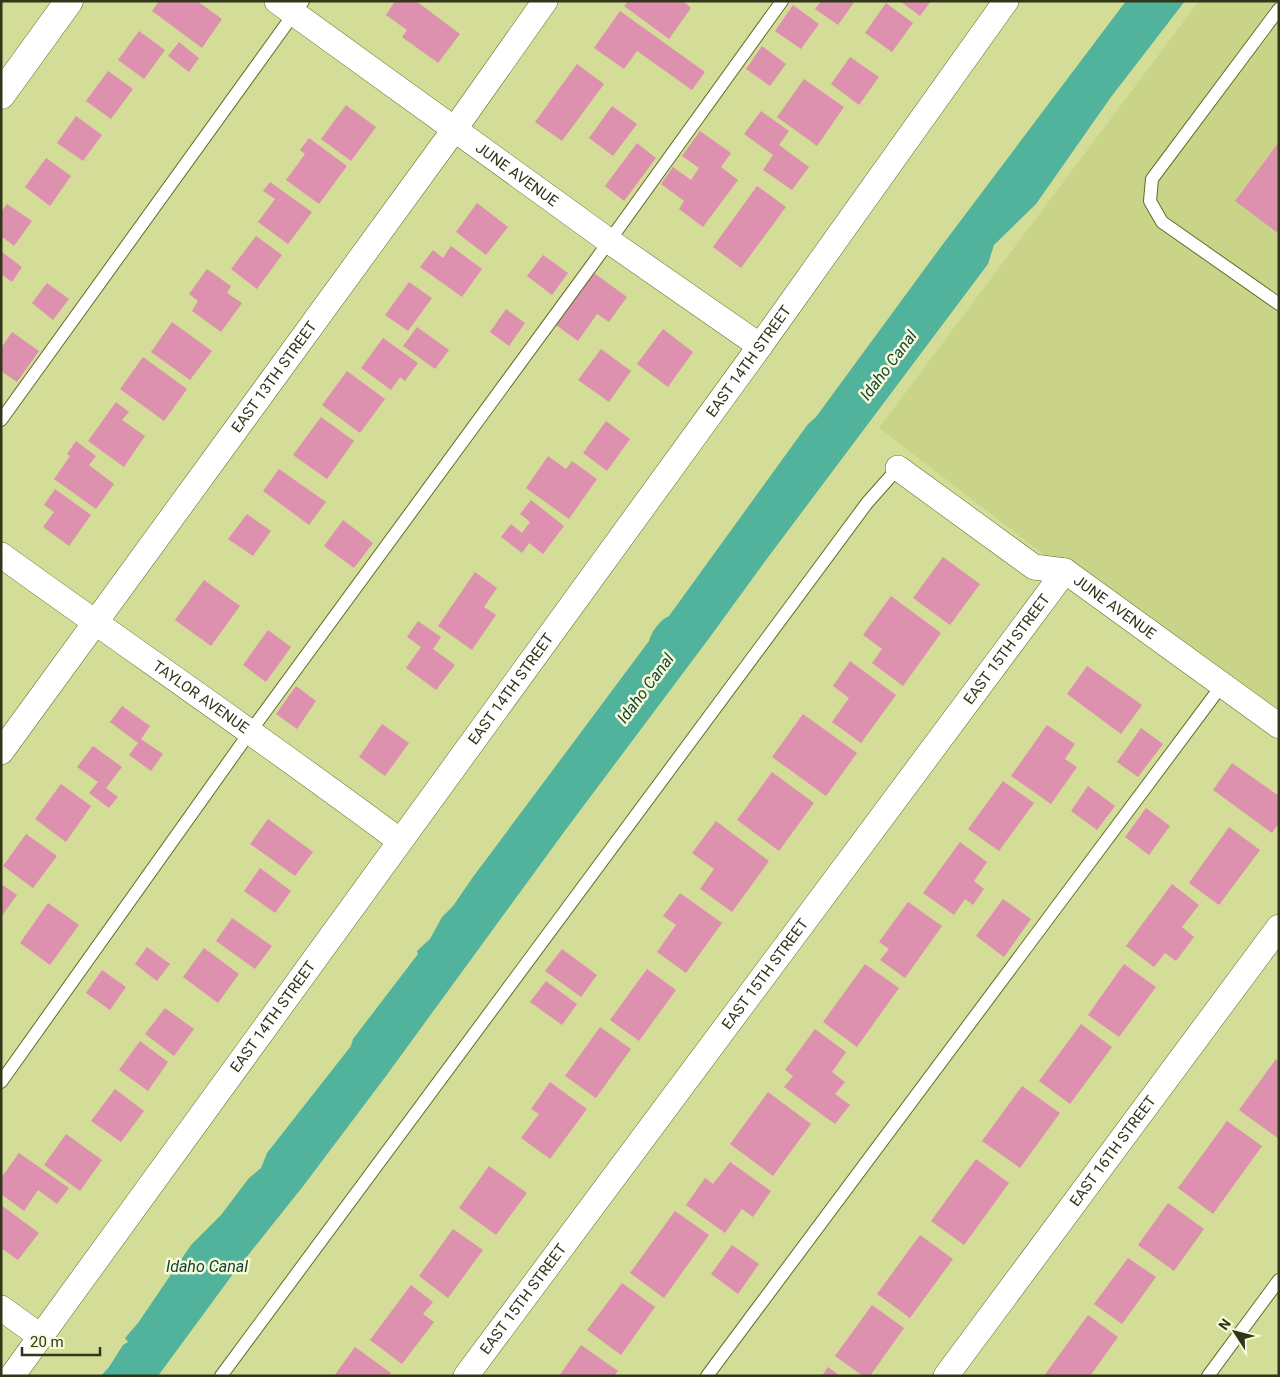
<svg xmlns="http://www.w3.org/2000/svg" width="1280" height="1377" viewBox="0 0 1280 1377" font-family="Roboto,sans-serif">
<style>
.built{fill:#c9d488}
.water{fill:#51b39b}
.building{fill:#dd91ae}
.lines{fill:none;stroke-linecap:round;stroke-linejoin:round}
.lane-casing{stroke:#656c2a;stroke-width:14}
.street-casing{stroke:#656c2a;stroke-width:26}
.secondary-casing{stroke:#656c2a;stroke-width:29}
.lane{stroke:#fff;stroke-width:12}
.street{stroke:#fff;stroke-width:25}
.secondary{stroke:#fff;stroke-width:28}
.labels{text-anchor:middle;stroke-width:5;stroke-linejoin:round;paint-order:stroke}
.street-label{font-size:15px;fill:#313519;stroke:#f5fbd9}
.water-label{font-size:16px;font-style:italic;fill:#144036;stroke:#f5fbd9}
</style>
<rect width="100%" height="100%" fill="#d3dd98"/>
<polygon class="built" points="1199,1 1279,1 1279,726 1065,571 879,428"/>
<path class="water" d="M1126,1H1185L1111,97L1036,204L994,245L988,264L766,560L710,637L564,832L386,1076L304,1185L230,1278L158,1376H101L109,1367L123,1345L128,1342L125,1338L138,1323L191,1245L221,1215L249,1178L261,1168L267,1153L351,1046L353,1039L418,954L417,951L430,939L442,917L453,906L473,877L649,641C652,631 659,621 669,616L808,424L816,417L940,248Z"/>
<g class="building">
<polygon points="159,1 197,1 222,19 202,48 152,11"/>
<polygon points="395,1 416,1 460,34 438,63 402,37 407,30 386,15"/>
<polygon points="628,1 683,1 691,8 669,39 624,6"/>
<polygon points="821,1 855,1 838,25 815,9"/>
<polygon points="900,1 931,1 920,16"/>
<polygon points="886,3 913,23 892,52 865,33"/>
<polygon points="793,5 819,24 801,49 775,31"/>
<polygon points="620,11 705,72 692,90 637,51 624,69 594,48"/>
<polygon points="139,31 165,50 144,79 118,60"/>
<polygon points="179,42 199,58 189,72 168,56"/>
<polygon points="762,46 786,64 770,86 746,69"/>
<polygon points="850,57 879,77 859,105 831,84"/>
<polygon points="577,64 604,84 562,141 535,122"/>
<polygon points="108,71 133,89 111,119 86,101"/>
<polygon points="804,79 844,107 817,146 777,117"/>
<polygon points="346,105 376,127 351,161 321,139"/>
<polygon points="612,106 637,124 613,156 589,138"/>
<polygon points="761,111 789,131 779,145 809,167 792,190 763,170 773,155 744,134"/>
<polygon points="76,116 102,135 83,161 57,143"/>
<polygon points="700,131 731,153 721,167 738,180 703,227 679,209 684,201 661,184 673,167 691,180 699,168 682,156"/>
<polygon points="309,138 347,166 319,204 286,180 305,154 300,150"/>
<polygon points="1279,142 1279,234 1235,201"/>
<polygon points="637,143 656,158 624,201 605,186"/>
<polygon points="46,158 71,176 50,206 25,187"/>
<polygon points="270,182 312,212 288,244 258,222 275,199 263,191"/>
<polygon points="757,186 786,207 741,268 713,247"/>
<polygon points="477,203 508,227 486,255 456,232"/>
<polygon points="7,204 32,221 14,246 1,236 1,212"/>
<polygon points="256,236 282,255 257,289 231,269"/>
<polygon points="451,246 482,269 462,297 420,267 433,250 443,258"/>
<polygon points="2,252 22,267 12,282 1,274"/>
<polygon points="543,255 568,273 552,295 527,276"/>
<polygon points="207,269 231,286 227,293 242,303 221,332 192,311 198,301 189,294"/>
<polygon points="594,273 627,297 609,322 597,314 578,341 556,325"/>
<polygon points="409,282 432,298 408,331 385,315"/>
<polygon points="47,283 69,299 53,320 32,303"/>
<polygon points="506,309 525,323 509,346 490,332"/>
<polygon points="172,322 212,351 190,380 151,352"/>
<polygon points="417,327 449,350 435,369 403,346"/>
<polygon points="663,329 693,352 668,387 637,364"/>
<polygon points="12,332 39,351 17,382 1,371 1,348"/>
<polygon points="383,338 418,363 405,381 400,377 391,390 361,368"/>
<polygon points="601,349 631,371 609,402 578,380"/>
<polygon points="143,357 187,389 164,421 120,389"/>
<polygon points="347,371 385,399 360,433 322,405"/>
<polygon points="116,402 129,412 122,420 145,436 124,467 88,441"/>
<polygon points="321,417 354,441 327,479 293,455"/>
<polygon points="606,421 630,439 607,471 583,453"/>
<polygon points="76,441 96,456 89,465 114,484 96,509 54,479 70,456 67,454"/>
<polygon points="548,456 566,469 572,461 597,479 569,519 526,488"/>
<polygon points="279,469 326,502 309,525 263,491"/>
<polygon points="55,489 91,515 69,546 43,527 54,512 44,505"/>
<polygon points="531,500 564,526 543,554 529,543 522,553 501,537 511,524 522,533 530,522 520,514"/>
<polygon points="247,514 271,531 253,556 228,539"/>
<polygon points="343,520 373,543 354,568 324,546"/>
<polygon points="943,557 980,584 950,625 913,598"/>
<polygon points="475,572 497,588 484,607 496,615 472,650 438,626"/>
<polygon points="204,580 240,606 211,646 175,620"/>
<polygon points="891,596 941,633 903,686 872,663 882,649 863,635"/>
<polygon points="418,621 441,637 433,649 455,665 436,690 406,668 421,647 407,637"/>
<polygon points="268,630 291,647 266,682 243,665"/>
<polygon points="850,661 896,695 861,743 832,722 849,698 833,686"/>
<polygon points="1087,666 1142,705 1121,734 1067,694"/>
<polygon points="296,686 316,701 297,729 276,714"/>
<polygon points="122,706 150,726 141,739 163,754 151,771 129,755 138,743 110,722"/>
<polygon points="803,714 857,753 826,796 772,757"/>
<polygon points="382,724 409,743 385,776 359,757"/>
<polygon points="1047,725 1075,744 1065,759 1077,767 1051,804 1011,776"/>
<polygon points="1141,728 1163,744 1138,777 1117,762"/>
<polygon points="93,746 122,767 106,788 118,797 109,808 89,793 98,782 77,767"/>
<polygon points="1232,763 1279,796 1279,823 1272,833 1213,790"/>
<polygon points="772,772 814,803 779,851 737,820"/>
<polygon points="1003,781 1034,803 999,851 968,829"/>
<polygon points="61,784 91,806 66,842 35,819"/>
<polygon points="1088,786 1115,806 1097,830 1071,811"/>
<polygon points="1146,808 1170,826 1149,855 1125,837"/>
<polygon points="268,819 313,852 295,876 250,844"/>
<polygon points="716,821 769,861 732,912 700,889 714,869 692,853"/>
<polygon points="1229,827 1260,850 1219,905 1189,883"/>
<polygon points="26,834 57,856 33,888 3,866"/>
<polygon points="960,842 987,862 974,881 984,889 973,905 965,899 954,915 923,893"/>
<polygon points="260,868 291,891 275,913 244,891"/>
<polygon points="1,884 17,895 1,917"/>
<polygon points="1172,884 1199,905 1182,927 1194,937 1176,961 1165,953 1154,967 1126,946"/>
<polygon points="680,893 722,923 686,973 657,952 676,925 663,916"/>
<polygon points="1003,899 1031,919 1004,957 976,936"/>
<polygon points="908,902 942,926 905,978 880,960 889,949 879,942"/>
<polygon points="48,903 79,925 50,965 20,943"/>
<polygon points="232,918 272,946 255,969 216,941"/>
<polygon points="147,947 170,964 157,981 135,964"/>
<polygon points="204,948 239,974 218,1003 183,977"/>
<polygon points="562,949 597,975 581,997 545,971"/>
<polygon points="865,964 899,988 857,1047 823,1022"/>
<polygon points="1124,964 1156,987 1119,1037 1088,1015"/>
<polygon points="647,969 676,990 639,1041 610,1020"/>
<polygon points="102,970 126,987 110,1010 86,993"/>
<polygon points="546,981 577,1004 562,1025 530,1002"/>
<polygon points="165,1008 194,1029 174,1056 145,1034"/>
<polygon points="1081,1024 1112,1047 1070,1104 1039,1081"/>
<polygon points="600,1027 631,1049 596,1098 565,1076"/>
<polygon points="815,1029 846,1052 832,1072 845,1082 835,1094 850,1105 835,1124 784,1087 793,1076 785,1070"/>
<polygon points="140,1041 168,1062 148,1091 119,1070"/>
<polygon points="1276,1059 1279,1061 1279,1139 1239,1110"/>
<polygon points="550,1082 587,1109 550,1159 521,1138 539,1114 531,1109"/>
<polygon points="1022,1086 1060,1113 1020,1168 982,1141"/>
<polygon points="115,1089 144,1111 121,1142 91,1121"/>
<polygon points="768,1092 811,1124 773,1176 730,1144"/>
<polygon points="1227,1121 1262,1146 1213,1214 1178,1188"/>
<polygon points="66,1134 102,1160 80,1191 44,1165"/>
<polygon points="19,1153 69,1188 57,1204 38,1190 24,1211 1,1194 1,1178"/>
<polygon points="976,1159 1009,1183 964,1245 931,1221"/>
<polygon points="730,1162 771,1191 753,1217 742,1209 725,1233 686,1205 705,1178 713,1184"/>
<polygon points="489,1166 527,1193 496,1235 459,1208"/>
<polygon points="1168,1203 1204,1229 1174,1271 1138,1245"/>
<polygon points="1,1205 39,1233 18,1260 1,1248"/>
<polygon points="675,1211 709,1235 664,1298 630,1273"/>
<polygon points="453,1229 483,1250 448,1298 419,1276"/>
<polygon points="920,1235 953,1259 910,1318 877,1294"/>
<polygon points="732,1245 759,1264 738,1294 711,1274"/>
<polygon points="1128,1258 1156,1277 1122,1324 1094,1304"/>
<polygon points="622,1283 655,1307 621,1355 587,1330"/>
<polygon points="411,1285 433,1302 423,1314 434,1322 402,1364 370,1340"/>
<polygon points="872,1305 904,1328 870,1376 863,1376 835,1356"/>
<polygon points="1088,1315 1118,1337 1090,1376 1044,1376"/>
<polygon points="581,1345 618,1371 614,1376 559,1376"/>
<polygon points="355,1347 391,1373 389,1376 334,1376"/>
<polygon points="828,1367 840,1376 822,1376"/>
</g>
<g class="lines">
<g class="lane-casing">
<g id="lane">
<polyline points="1279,9 1152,179 1150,201 1162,222 1279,304"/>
<polyline points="1,420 303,1"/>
<polyline points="1,1082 250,732 592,265 782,1"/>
<polyline points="221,1376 867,503 898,468"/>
<polyline points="707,1376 1222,685"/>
<polyline points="1208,1376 1279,1280"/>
</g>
</g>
<g class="street-casing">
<g id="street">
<path id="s1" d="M277,1L609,241L760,346"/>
<path id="s2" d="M898,468L1034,567L1065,571L1279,726"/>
<path id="s3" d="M1,555C134,651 269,743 400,841"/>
<path id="s4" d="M1,752L454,130L545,1"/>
<polyline points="1,1308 40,1336"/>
<path id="s5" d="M12,1376L760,346L1006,1"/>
<path id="s6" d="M466,1376L1065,571"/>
<path id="s7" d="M946,1376L1279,927"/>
</g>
</g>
<g class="secondary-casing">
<polyline id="secondary" points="1,95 69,1"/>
</g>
<use href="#lane" class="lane"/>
<use href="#street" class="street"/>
<use href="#secondary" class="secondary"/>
</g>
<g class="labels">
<g class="street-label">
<text dy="5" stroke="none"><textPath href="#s1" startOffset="296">JUNE AVENUE</textPath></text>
<text dy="5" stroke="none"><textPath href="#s5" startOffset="1254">EAST 14TH STREET</textPath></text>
<text dy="5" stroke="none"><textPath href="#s4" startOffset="464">EAST 13TH STREET</textPath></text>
<text dy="5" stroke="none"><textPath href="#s2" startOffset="261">JUNE AVENUE</textPath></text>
<text dy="5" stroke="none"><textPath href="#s6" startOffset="906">EAST 15TH STREET</textPath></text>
<text dy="5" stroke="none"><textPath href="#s5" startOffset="849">EAST 14TH STREET</textPath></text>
<text dy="5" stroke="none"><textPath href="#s3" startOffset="245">TAYLOR AVENUE</textPath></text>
<text dy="5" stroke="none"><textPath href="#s6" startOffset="501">EAST 15TH STREET</textPath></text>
<text dy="5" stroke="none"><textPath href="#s5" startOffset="444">EAST 14TH STREET</textPath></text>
<text dy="5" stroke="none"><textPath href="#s7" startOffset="280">EAST 16TH STREET</textPath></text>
<text dy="5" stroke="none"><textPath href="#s6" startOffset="96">EAST 15TH STREET</textPath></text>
</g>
<g class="water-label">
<text transform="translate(888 365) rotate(-53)" y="6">Idaho Canal</text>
<text transform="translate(645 688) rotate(-53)" y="6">Idaho Canal</text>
<text x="207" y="1272">Idaho Canal</text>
</g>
</g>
<rect width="1280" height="1377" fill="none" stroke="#313519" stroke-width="5"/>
<g transform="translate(1235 1332) rotate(306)" stroke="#f5fbd9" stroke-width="4" paint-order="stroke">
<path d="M0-4L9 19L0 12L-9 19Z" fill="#313519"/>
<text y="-8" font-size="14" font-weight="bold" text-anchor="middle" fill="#313519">N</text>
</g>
<path d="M22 1347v8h78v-8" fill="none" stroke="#313519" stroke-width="2.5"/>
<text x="30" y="1347" font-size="15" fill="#313519" stroke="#f5fbd9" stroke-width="4" paint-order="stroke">20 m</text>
</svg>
